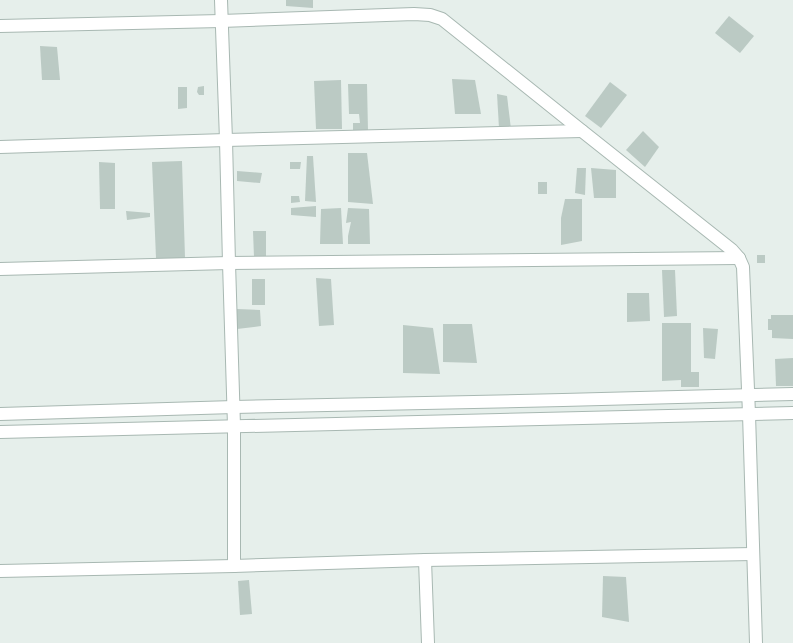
<svg xmlns="http://www.w3.org/2000/svg" width="793" height="643" viewBox="0 0 793 643" font-family="Arial,sans-serif">
<style>
.building{fill:#bbcac4}
.lines{fill:none;stroke-linecap:round;stroke-linejoin:round}
.minor-casing{stroke:#a8b8b2;stroke-width:14}
.minor{stroke:#fff;stroke-width:12}
</style>
<rect width="100%" height="100%" fill="#e6efeb"/>
<g class="building">
<polygon points="286,0 313,0 313,8 286,6"/>
<polygon points="729,16 754,36 740,53 715,33"/>
<polygon points="40,46 57,47 60,80 42,80"/>
<polygon points="452,79 475,80 481,114 455,114"/>
<polygon points="341,80 342,129 316,129 314,81"/>
<polygon points="610,82 627,95 601,128 585,116"/>
<polygon points="348,84 367,84 368,131 353,131 353,123 360,123 359,114 349,114"/>
<polygon points="204,86 204,95 199,95 197,92 198,87"/>
<polygon points="178,87 187,87 187,108 178,109"/>
<polygon points="497,94 507,96 511,129 499,128"/>
<polygon points="643,131 659,147 645,167 626,150"/>
<polygon points="348,153 367,153 373,204 348,202"/>
<polygon points="307,156 313,156 316,202 305,201"/>
<polygon points="182,161 185,258 156,258 152,162"/>
<polygon points="99,162 115,163 115,209 100,209"/>
<polygon points="290,162 301,162 300,169 290,169"/>
<polygon points="577,168 586,168 585,195 575,193"/>
<polygon points="591,168 616,170 616,198 594,198"/>
<polygon points="237,171 262,173 260,183 237,181"/>
<rect x="538" y="182" width="9" height="12"/>
<polygon points="291,196 299,196 300,202 291,203"/>
<polygon points="565,199 582,199 582,241 561,245 561,218"/>
<polygon points="316,206 316,217 291,215 291,208"/>
<polygon points="341,208 343,244 320,244 321,209"/>
<polygon points="348,208 369,209 370,244 348,244 348,236 351,222 346,223"/>
<polygon points="126,211 150,213 150,217 127,220"/>
<polygon points="253,231 266,231 266,260 254,257"/>
<rect x="757" y="255" width="8" height="8"/>
<polygon points="662,270 675,270 677,316 664,317"/>
<polygon points="316,278 331,279 334,325 319,326"/>
<rect x="252" y="279" width="13" height="26"/>
<polygon points="627,293 649,293 650,321 627,322"/>
<polygon points="237,309 260,310 261,326 237,329"/>
<polygon points="771,315 793,315 793,339 772,338 772,330 768,330 768,319 771,319"/>
<polygon points="662,323 691,323 691,372 699,372 699,387 681,387 681,380 662,381"/>
<polygon points="443,324 472,324 477,363 443,362"/>
<polygon points="403,325 433,328 440,374 403,373"/>
<polygon points="703,328 718,329 715,359 704,358"/>
<polygon points="793,358 793,386 776,386 775,359"/>
<polygon points="603,576 626,577 629,622 602,617"/>
<polygon points="249,580 252,614 240,615 238,581"/>
</g>
<g class="lines">
<g class="minor-casing">
<g id="minor">
<polyline points="221,0 226,140 229,263 234,426 234,566"/>
<polyline points="0,26 221,21 414,14 430,15 442,19 582,131 732,250 739,258 743,267 749,414 756,643"/>
<polyline points="0,147 226,140 582,131"/>
<polyline points="0,269 229,263 739,258"/>
<polyline points="0,414 234,407 563,400 793,394"/>
<polyline points="0,432 793,413"/>
<polyline points="425,560 428,643"/>
<polyline points="0,571 234,566 425,560 753,554"/>
</g>
</g>
<use href="#minor" class="minor"/>
</g>
</svg>
